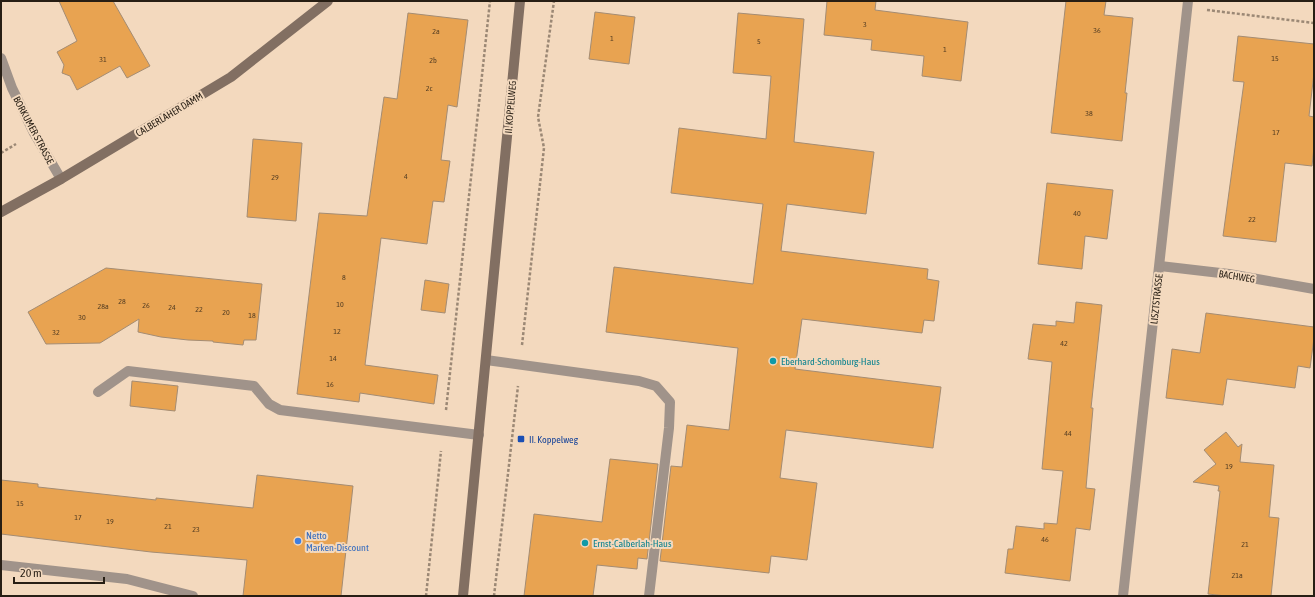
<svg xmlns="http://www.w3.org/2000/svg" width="1315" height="597" viewBox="0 0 1315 597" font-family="'Asap Condensed',sans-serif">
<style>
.building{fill:#e8a351;stroke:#a48c73}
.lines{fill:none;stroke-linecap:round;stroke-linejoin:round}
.path{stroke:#9b8875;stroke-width:2.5;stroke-dasharray:3 2;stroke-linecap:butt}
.lane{stroke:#a0938a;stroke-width:10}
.street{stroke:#a0938a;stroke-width:10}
.secondary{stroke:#826f62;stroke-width:10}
.culture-dot{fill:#0f9aa8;stroke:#f3d9be;stroke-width:1.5}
.transit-dot{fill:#1a4fb4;stroke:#f3d9be;stroke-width:1.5}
.shop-dot{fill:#3f7fe0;stroke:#f3d9be;stroke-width:1.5}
.labels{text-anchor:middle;stroke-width:4;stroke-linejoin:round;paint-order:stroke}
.number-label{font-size:8px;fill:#573f23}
.street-label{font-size:10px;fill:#271e14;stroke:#f3d9be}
.culture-label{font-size:10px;fill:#0d838f;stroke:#f3d9be;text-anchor:start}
.transit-label{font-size:10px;fill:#164399;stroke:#f3d9be;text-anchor:start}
.shop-label{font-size:10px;fill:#366cbe;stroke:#f3d9be;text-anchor:start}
</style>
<rect width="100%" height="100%" fill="#f3d9be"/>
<g class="building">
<polygon points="59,1 113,1 150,66 127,78 120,66 77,90 70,76 62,73 64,65 57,52 77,41"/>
<polygon points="827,1 876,1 875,10 968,22 961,81 922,76 924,56 871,50 872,40 824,35"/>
<polygon points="1066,1 1106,1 1104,15 1133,18 1125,93 1127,93 1122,141 1051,133"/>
<polygon points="595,12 635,17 629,64 589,59"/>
<polygon points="408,13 468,20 457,107 448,105 441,160 450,161 444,202 433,201 427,244 381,238 365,365 438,375 434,404 360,393 359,402 297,394 319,213 367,216 384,97 397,99"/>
<polygon points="738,13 804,19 794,142 874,152 866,214 787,204 781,251 928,269 927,279 939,281 934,321 924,320 922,333 802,319 795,369 941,387 933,448 786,430 780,478 817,483 807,560 771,556 769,573 660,561 671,466 682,467 687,425 729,430 738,348 606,332 614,267 753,284 763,204 671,193 679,128 766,139 771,76 733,73"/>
<polygon points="1238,36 1314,44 1314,73 1309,116 1314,117 1314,147 1312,166 1285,163 1276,242 1223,236 1244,82 1233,81"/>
<polygon points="253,139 302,143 296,221 247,217"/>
<polygon points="1047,183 1113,190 1107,239 1085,236 1082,269 1038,264"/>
<polygon points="106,268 262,284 256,340 244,340 243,345 213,342 213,341 188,340 161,337 138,332 139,319 100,343 46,344 28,312"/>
<polygon points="425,280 449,284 445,313 421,310"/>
<polygon points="1076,302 1102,305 1091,408 1093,408 1086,488 1095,489 1090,530 1076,528 1070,581 1005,573 1008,549 1013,549 1016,526 1044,529 1044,523 1057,524 1063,471 1042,469 1052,362 1028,359 1033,324 1056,326 1056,321 1074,323"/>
<polygon points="1206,313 1314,327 1314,338 1310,368 1298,366 1295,388 1227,379 1223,405 1166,398 1172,349 1200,353"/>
<polygon points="132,381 178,386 175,411 130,406"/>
<polygon points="1226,432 1238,447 1242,444 1240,462 1274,465 1269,517 1279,518 1271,596 1226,596 1208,594 1220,491 1218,491 1219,486 1193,482 1216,464 1204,450"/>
<polygon points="610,459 658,464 647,559 638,558 637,569 597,565 593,596 524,596 534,514 602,522"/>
<polygon points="257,475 353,486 341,596 243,596 247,560 151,552 1,534 1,480 38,484 38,487 156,500 156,498 253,508"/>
</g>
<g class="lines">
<g class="path">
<polyline points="1207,10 1314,23"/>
<polyline points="1,153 16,144"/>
<polyline points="522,345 544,148 538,117 554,1"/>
<polyline points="446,410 490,1"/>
<polyline points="426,596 441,451"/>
<polyline points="494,596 518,386"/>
</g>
<g class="lane">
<polyline points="486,360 639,381 656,386 670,402 669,428 649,596"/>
<polyline points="98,392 128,371 254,386 269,404 280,410 479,435"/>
</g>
<g class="street">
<polyline points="1,58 12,88 34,133 61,179"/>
<polyline points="1160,266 1229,274 1314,289"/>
<polyline points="1,565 127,579 193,596"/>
<polyline points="1123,596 1188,1"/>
</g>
<g class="secondary">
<polyline points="1,212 61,179 231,77 328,1"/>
<polyline points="463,596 520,1"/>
</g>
</g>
<g class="culture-dot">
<circle cx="773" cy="361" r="4"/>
<circle cx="585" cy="543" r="4"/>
</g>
<rect class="transit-dot" x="517" y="435" width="8" height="8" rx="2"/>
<circle class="shop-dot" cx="298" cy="541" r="4"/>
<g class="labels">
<g class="number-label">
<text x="865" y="27">3</text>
<text x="1097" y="33">36</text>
<text x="436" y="34">2a</text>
<text x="612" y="41">1</text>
<text x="759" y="44">5</text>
<text x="945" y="52">1</text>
<text x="1275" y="61">15</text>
<text x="103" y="62">31</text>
<text x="433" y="63">2b</text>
<text x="429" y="91">2c</text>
<text x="1089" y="116">38</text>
<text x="1276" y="135">17</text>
<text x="406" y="179">4</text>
<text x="275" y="180">29</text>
<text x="1077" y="216">40</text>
<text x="1252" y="222">22</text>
<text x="344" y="280">8</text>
<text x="122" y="304">28</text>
<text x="340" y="307">10</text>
<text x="146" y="308">26</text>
<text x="103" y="309">28a</text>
<text x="172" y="310">24</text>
<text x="199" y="312">22</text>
<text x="226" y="315">20</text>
<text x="252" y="318">18</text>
<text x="82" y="320">30</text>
<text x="337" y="334">12</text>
<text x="56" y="335">32</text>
<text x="1064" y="346">42</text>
<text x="333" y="361">14</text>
<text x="330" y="387">16</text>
<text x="1068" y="436">44</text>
<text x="1229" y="469">19</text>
<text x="20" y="506">15</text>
<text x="78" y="520">17</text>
<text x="110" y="524">19</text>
<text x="168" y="529">21</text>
<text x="196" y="532">23</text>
<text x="1045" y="542">46</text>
<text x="1245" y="547">21</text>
<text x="1237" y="578">21a</text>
</g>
<g class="street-label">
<text transform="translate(510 107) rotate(-85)" y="4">II. KOPPELWEG</text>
<text transform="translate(169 114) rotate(-31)" y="4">CALBERLAHER DAMM</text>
<text transform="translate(34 130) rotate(62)" y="4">BORKUMER STRASSE</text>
<text transform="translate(1237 276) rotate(9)" y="4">BACHWEG</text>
<text transform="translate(1156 299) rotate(-84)" y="4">LISZTSTRASSE</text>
</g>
<g class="culture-label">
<text x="781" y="365">Eberhard-Schomburg-Haus</text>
<text x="593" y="547">Ernst-Calberlah-Haus</text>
</g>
<g class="transit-label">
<text x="529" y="443">II. Koppelweg</text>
</g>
<g class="shop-label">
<text x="306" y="539">Netto<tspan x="306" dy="12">Marken-Discount</tspan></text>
</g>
</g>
<rect width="1315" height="597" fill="none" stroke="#271e14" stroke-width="4"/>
<path d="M14 577v6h90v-6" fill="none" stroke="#271e14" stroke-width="2"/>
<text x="20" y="577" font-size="12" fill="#271e14" stroke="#f3d9be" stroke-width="3" paint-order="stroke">20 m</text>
</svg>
